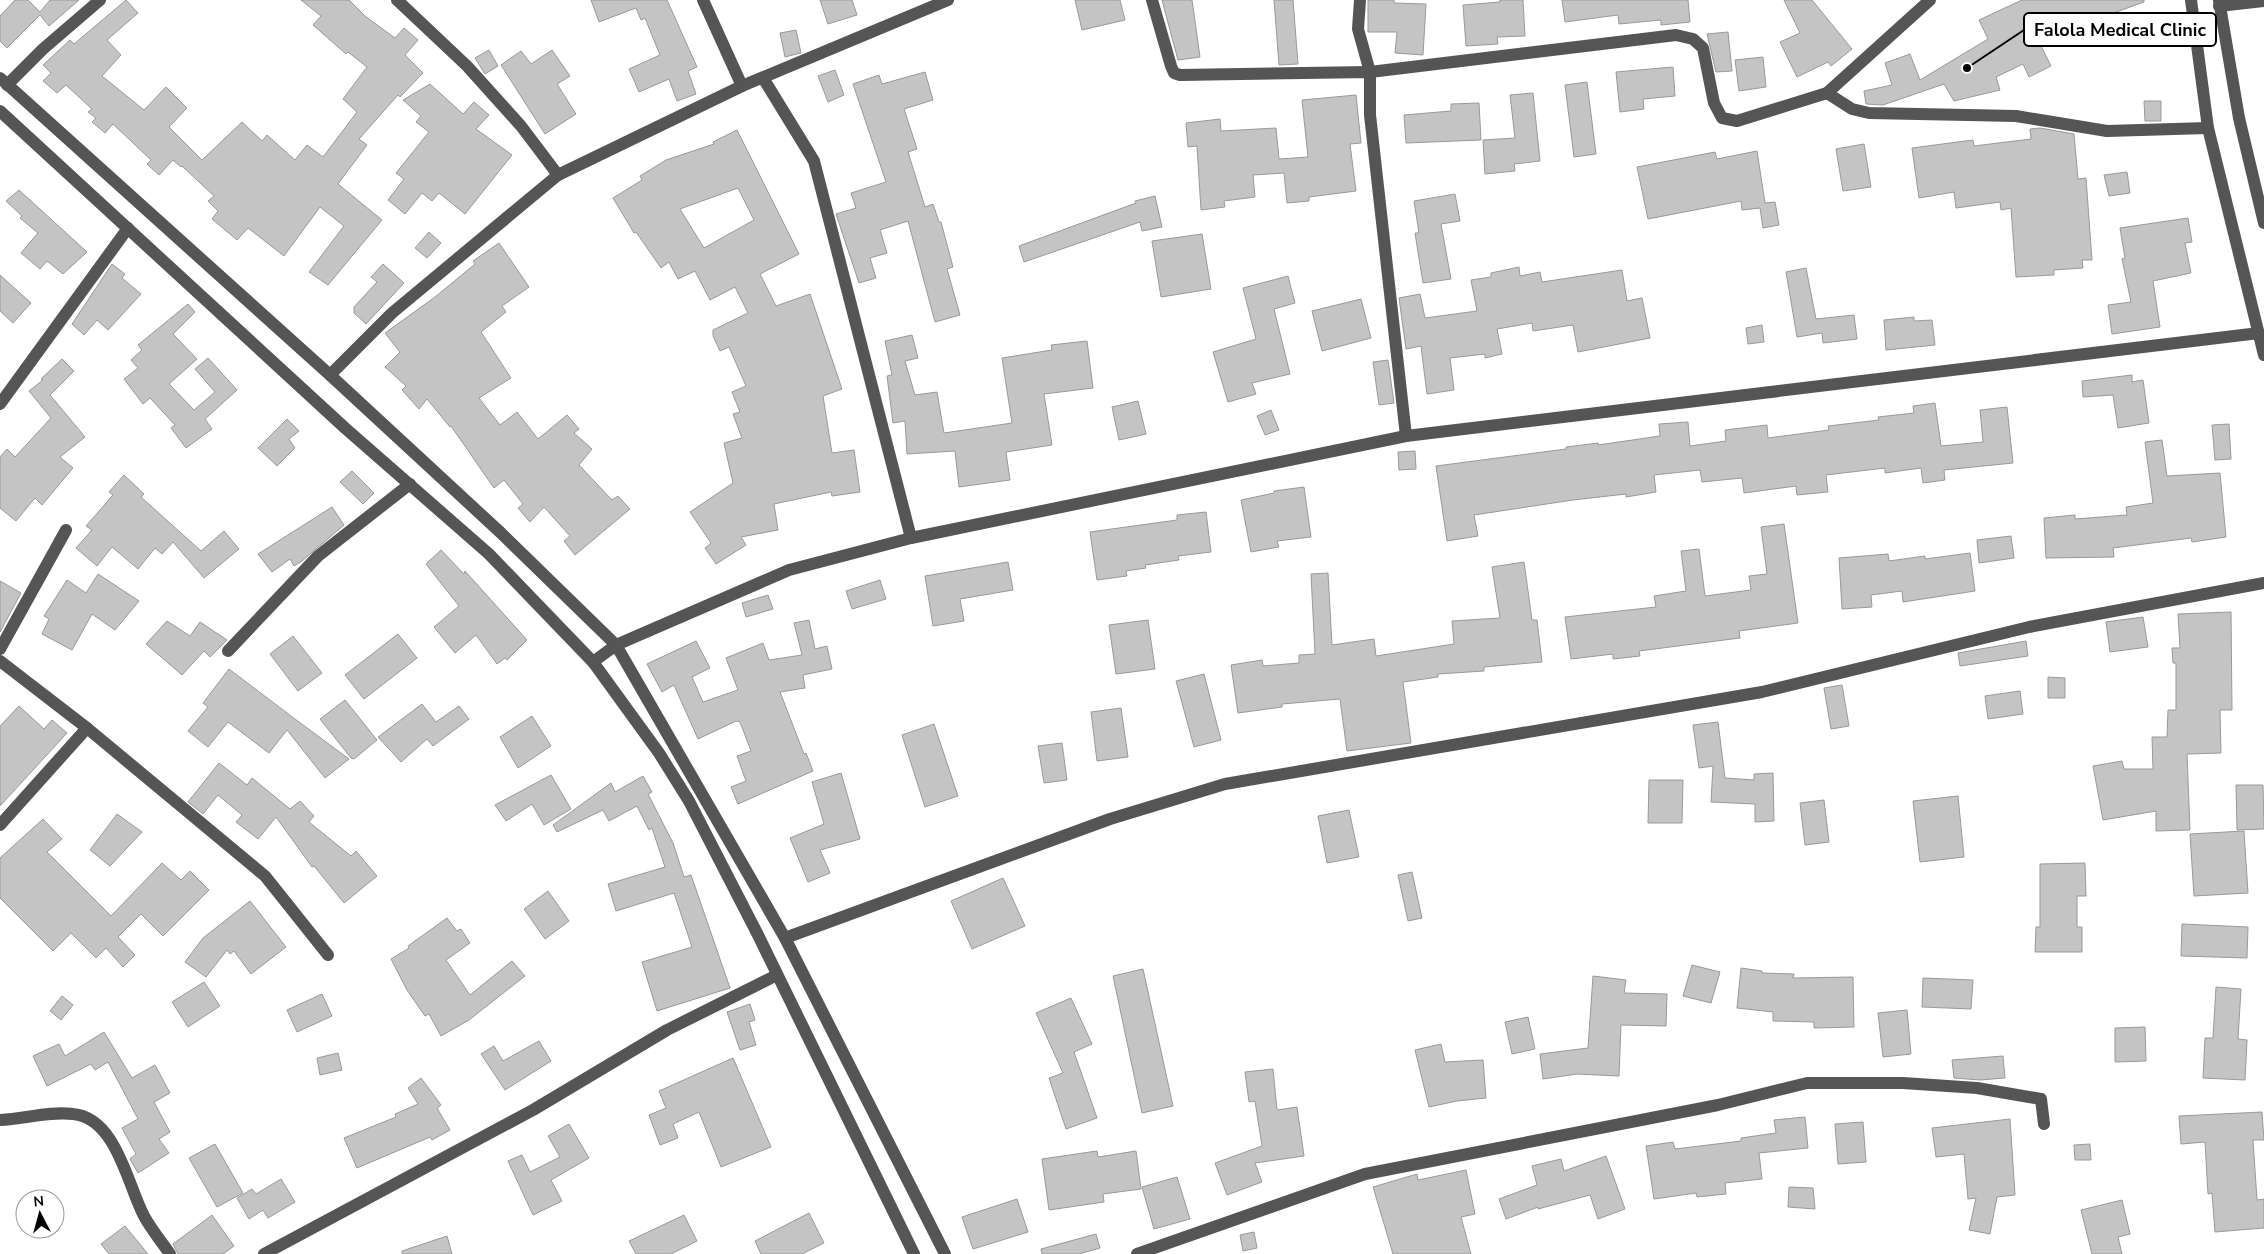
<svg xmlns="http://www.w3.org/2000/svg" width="2264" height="1254" viewBox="0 0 2264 1254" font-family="'Nunito Sans',sans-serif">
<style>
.building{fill:#c4c4c4;stroke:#999;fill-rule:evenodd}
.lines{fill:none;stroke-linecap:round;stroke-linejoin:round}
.minor{stroke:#555;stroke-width:12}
.leader{fill:none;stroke:#000;stroke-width:2}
.callout-dot{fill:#000;stroke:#fff;stroke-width:2}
.callout{fill:#fff;stroke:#000;stroke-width:2}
.callout-label{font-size:18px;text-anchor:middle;font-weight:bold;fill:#000}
</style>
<rect width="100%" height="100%" fill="#fff"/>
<g class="building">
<polygon points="15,0 28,0 40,12 50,0 79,0 49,26 40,15 7,48 0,41 0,16"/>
<polygon points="126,0 138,13 107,40 121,55 102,76 144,110 166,87 187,108 169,127 202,160 242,122 262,141 267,135 295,160 307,145 323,157 357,112 343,99 367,67 348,52 346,54 313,25 321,16 301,0 349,0 365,16 395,38 404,28 418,40 405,55 423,73 400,97 398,95 359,139 367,145 338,184 382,220 328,285 309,272 344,226 320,207 284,256 248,228 237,240 212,219 218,211 208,201 214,196 182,166 181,167 173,160 159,175 147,164 151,160 113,124 105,133 92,122 96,118 88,112 92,109 66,85 57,93 43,81 51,73 43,65 70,40 74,44"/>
<polygon points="591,0 667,0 697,67 688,71 696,94 677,101 669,79 639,92 629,69 660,55 645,18 641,20 636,8 599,22"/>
<polygon points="820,0 852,0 857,15 828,24"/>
<polygon points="1075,0 1120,0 1125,20 1082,30"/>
<polygon points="1162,0 1192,0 1200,57 1178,60"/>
<polygon points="1274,0 1293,0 1298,64 1279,65"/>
<polygon points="1368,0 1394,0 1394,3 1426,4 1423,55 1395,53 1397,32 1368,32"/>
<polygon points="1500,0 1523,0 1525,36 1497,37 1498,44 1466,46 1463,5 1500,2"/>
<polygon points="1562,0 1688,0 1690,22 1661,25 1661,20 1619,24 1618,15 1565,22"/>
<polygon points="1784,0 1812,0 1852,49 1831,66 1828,62 1797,77 1780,42 1800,33"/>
<polygon points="2022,0 2144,0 2144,2 2066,30 2064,17 2034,32 2051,66 2029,77 2023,64 1996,77 2000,90 1954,101 1944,84 1883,105 1866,104 1864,91 1892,85 1885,63 1910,54 1920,80 1988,39 1979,20"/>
<polygon points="796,30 801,53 785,57 780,33"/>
<polygon points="1728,32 1732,71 1716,72 1707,34"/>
<polygon points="489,50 498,66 485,74 475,58"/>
<polygon points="552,50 570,76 557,84 576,114 545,134 501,65 521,51 531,64"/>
<polygon points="1763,57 1766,87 1739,91 1735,60"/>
<polygon points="1673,67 1675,96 1643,99 1644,109 1620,112 1616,72"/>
<polygon points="835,70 844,95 828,102 818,76"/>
<polygon points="925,72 933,100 904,109 917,149 908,152 925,207 933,204 939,222 941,222 953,267 947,269 960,315 935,322 908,221 880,230 887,253 870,258 876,278 859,283 836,214 856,208 851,193 886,182 853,84 879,75 882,84"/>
<polygon points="1587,82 1596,154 1574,157 1565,85"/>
<polygon points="430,84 463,114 474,102 489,115 476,129 512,155 465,214 439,193 432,201 422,193 405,214 388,200 404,179 396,173 429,132 416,122 421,116 403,100"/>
<polygon points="1533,93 1540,161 1514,164 1515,171 1485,174 1483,140 1515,138 1510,95"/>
<polygon points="1356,95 1361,143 1350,144 1356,191 1309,197 1309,201 1287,203 1284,173 1253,175 1255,197 1224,201 1225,207 1201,210 1197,146 1188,147 1186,123 1220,119 1221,131 1276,128 1279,159 1308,157 1302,100"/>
<polygon points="2144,101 2161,101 2161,121 2145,121"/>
<polygon points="1479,103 1481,140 1406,143 1404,115 1451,111 1451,104"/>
<polygon points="2040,128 2074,134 2078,179 2086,178 2092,260 2082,260 2083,268 2054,270 2054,275 2016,277 2011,208 2001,210 2000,202 1956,208 1954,192 1919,198 1912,148 1973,140 1974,146 2031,139 2030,129"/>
<path d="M737,130L799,254L760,274L776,306L810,294L842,389L823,396L832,453L854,450L860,492L832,496L831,492L774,504L778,530L741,537L746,545L716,564L705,548L711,543L690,512L733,483L724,443L742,438L733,414L740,412L732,392L746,386L729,347L720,351L713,336V330L748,313L735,287L710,300L695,271L678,279L669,262L661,268L636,232L634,233L613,198L642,180L640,176L666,160L714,144L713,142ZM738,188L754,220L704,248L680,209Z"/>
<polygon points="1864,144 1871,187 1843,191 1836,149"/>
<polygon points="1757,151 1765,203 1775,202 1779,225 1763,228 1760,208 1742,210 1741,201 1648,219 1637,167 1715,152 1717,159"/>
<polygon points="2127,172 2130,193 2109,196 2104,175"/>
<polygon points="19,190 87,252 63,274 47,261 40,269 21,253 38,233 20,218 22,216 6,201"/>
<polygon points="1455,194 1460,221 1441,224 1451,279 1423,283 1415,233 1419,233 1414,201"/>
<polygon points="1155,196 1162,227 1142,231 1140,222 1024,262 1019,246 1136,203 1135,201"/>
<polygon points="2188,218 2192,242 2185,243 2191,273 2153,281 2160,327 2112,334 2108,305 2131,302 2122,259 2125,258 2120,228"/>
<polygon points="429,232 441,243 427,258 415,248"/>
<polygon points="1202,234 1211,289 1161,297 1152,241"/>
<polygon points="499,243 529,287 502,306 506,312 481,332 511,378 479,398 500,425 517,412 538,439 567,415 579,429 574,433 592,449 579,465 612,500 618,496 630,509 575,555 564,541 570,536 544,507 530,522 518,508 523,504 504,480 494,488 451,426 450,427 427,399 419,409 402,390 406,386 385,367 400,352 385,333 435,297 475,264 473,261"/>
<polygon points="112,264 125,274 122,278 141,294 108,330 97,320 84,335 72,324"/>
<polygon points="383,264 404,283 366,324 354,313 354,307 377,282 371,277"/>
<polygon points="1519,267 1520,276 1540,272 1542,282 1622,270 1627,301 1642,298 1650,338 1578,352 1573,325 1533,331 1532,323 1497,329 1502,354 1485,358 1485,354 1450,358 1454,390 1427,394 1421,346 1406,349 1399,298 1420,294 1425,318 1477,311 1471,280 1491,277 1491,273"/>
<polygon points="1806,268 1816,319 1854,315 1857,339 1823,343 1822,333 1797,337 1786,272"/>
<polygon points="0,275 31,303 13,323 0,311"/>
<polygon points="1288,276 1295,303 1274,309 1290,374 1252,383 1256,394 1228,402 1213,352 1256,339 1243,288"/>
<polygon points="1361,299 1371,338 1322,351 1312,311"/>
<polygon points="188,304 195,312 173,334 197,359 169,384 194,410 215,392 195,369 208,358 237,390 205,419 212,429 186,448 171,428 175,425 150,398 143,404 124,379 138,368 131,360 142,350 138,345"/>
<polygon points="1914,317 1914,321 1932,320 1935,345 1886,350 1884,320"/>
<polygon points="1762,325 1764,342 1748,344 1746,328"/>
<polygon points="912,335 918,358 905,361 915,395 937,392 944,433 1012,423 1002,358 1052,350 1051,345 1087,341 1093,388 1044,394 1052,445 1006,452 1010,480 959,487 955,451 907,454 905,421 893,423 887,376 892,375 885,341"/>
<polygon points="62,359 74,371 50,395 85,437 60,457 73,468 42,505 35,498 16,521 0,508 0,457 7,449 15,457 51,418 29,391 43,380 41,379"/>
<polygon points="1388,360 1394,403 1379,405 1373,362"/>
<polygon points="2132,375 2132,382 2143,380 2149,423 2118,428 2113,395 2083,397 2082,381"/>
<polygon points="1138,401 1146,434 1119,440 1112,407"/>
<polygon points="1935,403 1941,446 1983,442 1980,410 2007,407 2013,463 1944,470 1945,480 1923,483 1921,468 1885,473 1885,468 1826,475 1828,492 1797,495 1796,486 1744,493 1742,478 1702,482 1700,470 1654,475 1656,492 1626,497 1626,494 1573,500 1474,515 1478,536 1447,541 1436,466 1566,449 1566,447 1598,443 1598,445 1660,436 1659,424 1688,422 1690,446 1726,441 1725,430 1767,425 1768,438 1829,430 1828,426 1879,420 1878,417 1914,413 1913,406"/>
<polygon points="1271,410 1279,430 1265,435 1257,416"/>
<polygon points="287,419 299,431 289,439 295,448 277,466 258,448"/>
<polygon points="2229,424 2231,459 2215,460 2212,425"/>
<polygon points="2162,440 2167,476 2220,473 2226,537 2192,542 2191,538 2113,548 2114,557 2046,558 2044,518 2075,515 2075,519 2127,515 2126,507 2153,503 2145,442"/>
<polygon points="1415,451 1416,469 1399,470 1398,452"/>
<polygon points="352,471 374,493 363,504 340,482"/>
<polygon points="124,475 144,494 141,497 201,551 224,531 239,549 204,578 173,542 162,554 155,548 138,569 112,547 97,566 76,548 92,530 86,526 113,495 109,492"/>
<polygon points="1304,487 1311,537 1277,541 1279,547 1251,552 1241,500 1274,493 1274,491"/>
<polygon points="332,507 344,525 302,561 294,566 290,559 272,572 258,554"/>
<polygon points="1206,512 1211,552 1178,556 1179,560 1145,565 1146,568 1126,571 1127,576 1097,580 1090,532 1177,520 1177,515"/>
<polygon points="1784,524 1798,623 1739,631 1740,638 1639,651 1640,656 1613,659 1613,654 1571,659 1565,617 1656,607 1654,596 1686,591 1681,551 1699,549 1705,596 1751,590 1749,576 1767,574 1761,527"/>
<polygon points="2011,536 2014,558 1979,563 1977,540"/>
<polygon points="441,550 464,574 465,571 527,640 507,660 505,658 497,664 476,635 455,653 434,627 459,606 426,564"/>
<polygon points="1970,553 1975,591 1903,602 1902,591 1871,595 1872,607 1842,609 1839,558 1888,554 1889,561 1925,556 1925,559"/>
<polygon points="1008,562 1013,590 960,599 964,621 933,626 925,576"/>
<polygon points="1524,562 1532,620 1537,620 1542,662 1484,667 1484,671 1438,674 1438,677 1403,682 1411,743 1347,751 1340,699 1282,704 1282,707 1238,713 1231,665 1262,660 1263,666 1299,663 1299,655 1315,654 1311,574 1328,573 1332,645 1374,639 1376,656 1454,644 1452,621 1500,618 1492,567"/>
<polygon points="98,574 139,601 115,630 92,614 72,650 42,634 49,619 44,616 67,580 86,593"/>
<polygon points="880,580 886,599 852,609 846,591"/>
<polygon points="0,581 21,593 0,632"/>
<polygon points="768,595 773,609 746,617 742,603"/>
<polygon points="2231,612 2232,710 2220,710 2221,753 2187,754 2190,830 2156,831 2156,811 2103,820 2093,766 2122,761 2124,769 2153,769 2152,737 2167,737 2168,710 2176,710 2176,663 2173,663 2172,648 2180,648 2178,614"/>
<polygon points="2143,617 2148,647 2110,652 2106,622"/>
<polygon points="809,620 815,649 827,646 832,669 803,675 805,688 780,692 804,754 806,753 813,771 738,804 731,787 746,781 737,756 751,751 740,722 736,721 698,739 674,685 662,692 647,664 696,641 710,668 692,677 703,702 738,690 726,658 763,643 769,660 802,655 794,623"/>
<polygon points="1148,620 1155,669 1116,674 1109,625"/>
<polygon points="167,621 190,636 200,622 227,640 210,657 204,651 182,675 146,644"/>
<polygon points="398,634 417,658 364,699 345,675"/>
<polygon points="293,636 322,673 298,691 270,654"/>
<polygon points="2026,641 2028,656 1960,666 1958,653"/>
<polygon points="229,669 295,719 349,759 325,778 287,730 269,753 228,722 208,747 188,731 208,707 203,703"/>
<polygon points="1204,674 1221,740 1194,747 1176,681"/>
<polygon points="2048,677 2065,678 2065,698 2048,698"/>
<polygon points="1842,685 1849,726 1831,729 1824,688"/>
<polygon points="2020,691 2023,714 1988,719 1985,696"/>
<polygon points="345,700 377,740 354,759 351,758 320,719"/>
<polygon points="422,704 436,722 459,706 469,719 433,746 427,739 401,762 378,737"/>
<polygon points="19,706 44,729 52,720 67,733 0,806 0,726"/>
<polygon points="1121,708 1128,757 1097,761 1091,712"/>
<polygon points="532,716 551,746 518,768 500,737"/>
<polygon points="1718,722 1725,778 1754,780 1754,774 1773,773 1774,821 1755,822 1755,804 1711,802 1713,766 1699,768 1693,725"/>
<polygon points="934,724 958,796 925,807 902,735"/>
<polygon points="1062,743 1067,780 1044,783 1038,746"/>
<polygon points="219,763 247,785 252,778 290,809 300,801 314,816 309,822 351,856 356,851 377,876 344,903 314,866 312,867 276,817 258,839 236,822 242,815 218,795 203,814 188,802"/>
<polygon points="841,773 860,839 820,850 830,873 808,882 790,838 824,824 812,782"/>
<polygon points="551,775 571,809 544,825 532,804 506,821 495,805"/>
<polygon points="643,776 652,792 648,794 673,843 684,877 691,875 730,988 657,1011 642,962 692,947 674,893 616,911 608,884 665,867 652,828 649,830 637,806 609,821 603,810 557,832 553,825 611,783 615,792"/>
<polygon points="1649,780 1683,780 1682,823 1648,823"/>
<polygon points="2236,785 2263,785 2264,829 2237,830"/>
<polygon points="1958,796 1964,857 1920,862 1913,801"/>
<polygon points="1824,800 1829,842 1805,845 1800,803"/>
<polygon points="1349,810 1359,857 1327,863 1318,816"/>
<polygon points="117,814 142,832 110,866 90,850"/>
<polygon points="43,819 62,839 47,852 111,916 162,863 181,880 190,871 209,890 163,936 141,914 118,937 135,955 123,967 106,948 96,958 71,933 53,951 0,898 0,858"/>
<polygon points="2244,831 2248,893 2194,896 2190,834"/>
<polygon points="2085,863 2086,896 2077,896 2077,927 2082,927 2082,952 2035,952 2036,927 2040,927 2040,864"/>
<polygon points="1412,872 1422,918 1408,921 1398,875"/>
<polygon points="1003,878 1025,926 972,949 951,901"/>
<polygon points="548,891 569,921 545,939 524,909"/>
<polygon points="250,901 286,947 251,974 234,951 230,954 227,950 206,977 185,962 203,938"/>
<polygon points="447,918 457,931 461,929 470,943 446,960 470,995 512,961 525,976 469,1020 441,1036 429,1014 425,1016 407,990 391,959 409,948 408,946"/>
<polygon points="2182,924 2248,927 2247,958 2181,956"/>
<polygon points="1692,965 1720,972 1711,1003 1683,996"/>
<polygon points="1741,968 1762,971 1762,973 1794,974 1793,978 1853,977 1854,1027 1814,1028 1814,1022 1773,1021 1773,1012 1737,1008"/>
<polygon points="1143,969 1173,1106 1142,1113 1113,976"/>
<polygon points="1593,976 1626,980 1624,993 1667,994 1666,1026 1621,1025 1619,1076 1577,1074 1543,1079 1540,1054 1588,1048"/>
<polygon points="1923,978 1973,980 1971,1009 1922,1007"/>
<polygon points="204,982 220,1006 188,1027 172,1002"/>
<polygon points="2216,987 2241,989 2238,1039 2247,1040 2245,1080 2203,1078 2205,1038 2213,1038"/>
<polygon points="322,994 332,1016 297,1032 287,1010"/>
<polygon points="62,996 73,1005 61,1020 50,1011"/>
<polygon points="1071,998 1092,1044 1074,1052 1097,1118 1066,1129 1049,1078 1063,1073 1036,1013"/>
<polygon points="750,1004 755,1020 749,1022 756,1045 740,1050 727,1012"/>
<polygon points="1907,1010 1911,1054 1883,1057 1878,1013"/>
<polygon points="1528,1017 1535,1049 1512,1054 1505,1022"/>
<polygon points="2145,1027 2146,1061 2115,1062 2115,1028"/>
<polygon points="104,1032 132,1078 155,1065 170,1093 154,1102 170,1132 159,1139 169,1153 138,1173 130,1159 136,1154 122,1128 138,1119 108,1062 95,1070 91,1064 47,1086 33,1056 59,1044 65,1056"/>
<polygon points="539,1041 551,1061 505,1090 481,1054 494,1046 503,1061"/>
<polygon points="1441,1044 1445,1062 1483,1060 1486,1098 1457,1101 1429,1107 1415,1050"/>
<polygon points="338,1053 342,1070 320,1075 317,1058"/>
<polygon points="2003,1056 2005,1078 1980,1080 1954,1078 1952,1060"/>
<polygon points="733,1058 771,1147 721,1167 699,1112 673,1124 678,1138 660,1145 649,1115 666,1108 659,1091"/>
<polygon points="1273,1069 1277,1110 1297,1107 1304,1156 1255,1163 1262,1182 1227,1195 1215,1163 1262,1146 1255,1101 1249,1102 1245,1072"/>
<polygon points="421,1078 441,1105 437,1108 450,1130 432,1140 430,1137 357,1168 344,1138 396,1117 395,1114 418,1104 408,1088"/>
<polygon points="2262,1112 2264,1140 2253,1140 2257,1200 2264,1199 2264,1228 2215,1232 2212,1193 2208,1194 2205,1142 2181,1144 2179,1116"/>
<polygon points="1805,1117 1808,1148 1759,1153 1762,1179 1725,1183 1726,1194 1697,1197 1696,1193 1654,1199 1646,1146 1673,1142 1675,1149 1741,1141 1741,1138 1776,1133 1774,1120"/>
<polygon points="2010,1119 2015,1195 1997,1197 1990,1234 1969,1230 1976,1198 1968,1199 1964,1154 1936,1157 1932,1128"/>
<polygon points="1863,1122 1866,1162 1838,1164 1835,1124"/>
<polygon points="569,1124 589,1158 551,1180 562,1201 533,1215 508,1161 522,1155 530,1172 560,1157 548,1136"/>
<polygon points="215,1144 243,1193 217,1207 189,1158"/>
<polygon points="2090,1144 2091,1160 2075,1160 2074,1145"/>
<polygon points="1097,1151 1098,1157 1136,1151 1141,1189 1103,1194 1104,1202 1049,1210 1042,1159"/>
<polygon points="1606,1156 1625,1209 1598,1219 1590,1195 1538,1209 1538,1207 1506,1219 1499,1199 1537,1185 1532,1166 1561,1159 1564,1171"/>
<polygon points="1466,1170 1475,1214 1461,1217 1471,1254 1393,1254 1373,1187 1417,1174 1418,1180"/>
<polygon points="1177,1177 1190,1219 1154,1229 1142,1187"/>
<polygon points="281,1179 295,1202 268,1218 263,1210 249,1219 237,1198 252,1189 256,1194"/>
<polygon points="1789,1187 1813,1188 1815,1209 1788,1207"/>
<polygon points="1017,1199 1028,1232 973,1249 962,1217"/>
<polygon points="2122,1200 2130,1234 2118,1237 2122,1254 2092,1254 2081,1210"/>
<polygon points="809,1213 824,1243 802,1254 761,1254 755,1241"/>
<polygon points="212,1215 234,1246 223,1254 178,1254 173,1244"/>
<polygon points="684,1215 697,1241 671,1254 636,1254 629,1241"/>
<polygon points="125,1226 148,1254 109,1254 101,1244"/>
<polygon points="1254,1232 1257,1248 1243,1251 1240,1235"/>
<polygon points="1096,1234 1100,1248 1079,1254 1042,1254 1041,1249"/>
<polygon points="447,1236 452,1254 402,1254 402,1251"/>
</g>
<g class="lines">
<g class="minor">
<polyline points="397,0 467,66 521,126 558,175"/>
<polyline points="703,0 742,86"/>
<polyline points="1152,0 1171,66 1174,73 1180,75 1370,72 1370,115 1406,436"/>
<polyline points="1360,0 1358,29 1370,72 1676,35 1693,39 1703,48 1714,103 1722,118 1737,121 1827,93 1930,0"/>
<polyline points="2191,0 2208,128 2264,355"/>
<polyline points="2219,0 2239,118 2264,223"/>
<polyline points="2219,6 2264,1"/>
<polyline points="0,78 330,375 501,533 616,645 785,938 945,1254"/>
<polyline points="763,78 814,161 911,538"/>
<polyline points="7,85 43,49 100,0"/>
<polyline points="1827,93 1852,109 1869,113 2016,116 2107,131 2208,128"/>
<polyline points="0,111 345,428 489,554 593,662 659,753 689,801 758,935 914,1254"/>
<polyline points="330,375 392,313 558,175 742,86 948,0"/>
<polyline points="0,404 128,228"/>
<polyline points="0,649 66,530"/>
<polyline points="228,651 318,556 410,484"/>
<polyline points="0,661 87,728 265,876 328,955"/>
<polyline points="593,662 616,645 789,570 911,538 1406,436 2259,333"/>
<polyline points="0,825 87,728"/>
<polyline points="785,938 1110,819 1225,784 1762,692 2029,627 2264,583"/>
<path d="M0,1120C24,1119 49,1111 73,1114C116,1118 127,1183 144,1216C151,1229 161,1241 170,1254"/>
<polyline points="264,1254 533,1110 667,1030 777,975"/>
<polyline points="1137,1254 1365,1174 1718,1105 1807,1083 1903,1083 1977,1088 2041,1099 2044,1124"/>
</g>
</g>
<path class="leader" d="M1967 68L2024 30"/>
<circle class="callout-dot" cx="1967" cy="68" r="5"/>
<rect class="callout" x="2024" y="13" width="192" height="33" rx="5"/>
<g class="callout-label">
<text x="2120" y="36">Falola Medical Clinic</text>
</g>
<g transform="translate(40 1214) rotate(354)"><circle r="24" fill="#ffffff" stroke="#999999"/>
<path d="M0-4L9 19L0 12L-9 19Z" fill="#000000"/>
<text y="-8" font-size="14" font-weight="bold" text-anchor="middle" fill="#000000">N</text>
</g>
</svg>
